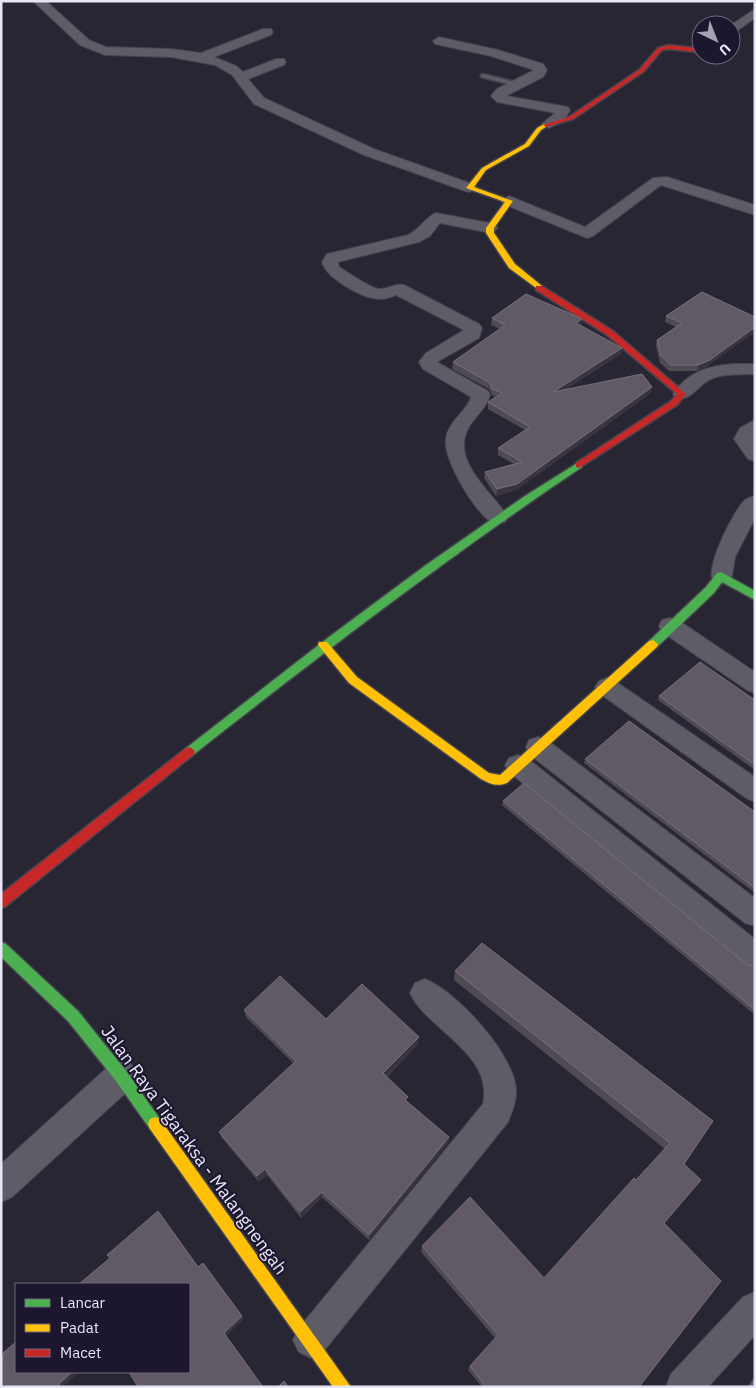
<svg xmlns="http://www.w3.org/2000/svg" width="756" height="1388" viewBox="0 0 756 1388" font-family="'IBM Plex Sans',sans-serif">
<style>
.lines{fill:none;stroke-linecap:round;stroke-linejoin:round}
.lane-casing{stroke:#45434f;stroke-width:3}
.street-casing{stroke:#45434f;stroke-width:2}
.fast-casing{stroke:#45434f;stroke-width:3}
.slow-casing{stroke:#45434f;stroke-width:3}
.jam-casing{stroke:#45434f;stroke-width:3}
.lane{fill:#5e5c67;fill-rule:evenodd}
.street{fill:#5e5c67;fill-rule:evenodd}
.fast{fill:#4caf50;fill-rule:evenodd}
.slow{fill:#ffc107;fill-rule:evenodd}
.jam{fill:#c62828;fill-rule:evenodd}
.wall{fill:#504a53}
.shaded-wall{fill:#39343f}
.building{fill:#615a65;stroke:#76707c}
.labels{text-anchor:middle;stroke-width:4;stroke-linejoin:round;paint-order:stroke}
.near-street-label{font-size:18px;fill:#e8e5f7;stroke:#1c172f}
</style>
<rect width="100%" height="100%" fill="#282633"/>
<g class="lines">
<g class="lane-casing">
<polygon id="lane" points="483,74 519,83 520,84 517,86 481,77 481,75"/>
</g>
<g class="street-casing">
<g id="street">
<polygon points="33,1 46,1 89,40 106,47 171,49 201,53 263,29 271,29 273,32 271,35 214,57 236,66 243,72 276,59 284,59 286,62 284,65 248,79 264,98 374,149 475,185 477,188 470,192 465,191 364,155 254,104 232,75 215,65 171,57 105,55 80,45"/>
<polygon points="755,9 755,18 731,35 731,25"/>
<polygon points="439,37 498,50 543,64 547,70 543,77 506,96 568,107 570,110 564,120 549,128 542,124 555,113 497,102 491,96 497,89 534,70 491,56 435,44 433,41"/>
<polygon points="667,177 755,205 755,215 661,185 593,236 587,238 504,204 501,201 509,196 514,198 585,227 653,178"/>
<path d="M436,213L490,223L498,228L490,233L440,223L430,236L419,242L338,262L339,267C348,272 372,290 381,289C390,288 395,283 404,285L479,324L482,328L479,338L437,362L488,391L490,395C486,409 476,415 469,427C449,460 493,493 508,517L505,522C500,523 495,525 491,522C474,511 443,459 446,439C448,421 466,413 471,397L423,369L419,362L426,353L464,330L396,295C391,297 386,299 381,299C364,300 326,278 322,262L327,254L408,235C419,230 427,216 436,213Z"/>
<path d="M733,364H755V374C741,375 724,373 711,379C697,385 692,402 675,398L673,394C688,372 708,366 733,364Z"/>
<polygon points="755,420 755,461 748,459 734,439 740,428"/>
<path d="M755,496V518L735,557L732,576L729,581L721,584L713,581C705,568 733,512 744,501C747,498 751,497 755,496Z"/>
<polygon points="670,618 678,620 755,672 755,693 747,690 662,632 659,626 662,620"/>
<polygon points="607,678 615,681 755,777 755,802 746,798 599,693 595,687 599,681"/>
<polygon points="538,737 547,740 755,898 755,926 745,923 529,754 526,747 529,740"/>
<polygon points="518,755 527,758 755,939 755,970 745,966 509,772 505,765 509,758"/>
<path d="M425,979C457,992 513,1053 516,1089C517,1100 512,1112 508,1122L323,1352L311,1358L299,1352L293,1340L299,1328L483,1104C494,1053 427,1030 410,993L415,983Z"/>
<polygon points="121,1061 132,1065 136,1076 132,1087 12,1197 1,1202 1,1164 110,1065"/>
<polygon points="755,1292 755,1335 708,1387 666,1387 671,1374 743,1297"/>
</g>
</g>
<g class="fast-casing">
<g id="fast">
<path d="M579,462L582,463V467C448,557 320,655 193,755H185L183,752L185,749L329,637L426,565L525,496Z"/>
<polygon points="721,572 755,591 755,600 722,582 714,593 657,647 649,647 648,644 649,641 706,587 717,573"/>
<polygon points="1,942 6,944 78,1011 126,1071 160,1119 162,1124 160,1129 155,1131 150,1129 116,1081 68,1021 1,957"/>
</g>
</g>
<g class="slow-casing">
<g id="slow">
<polygon points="544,124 549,125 541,130 529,146 486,170 474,187 513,201 494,228 494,233 515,264 542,286 542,290 539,290 509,268 486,233 486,228 505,202 466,188 482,168 525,144 537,128"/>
<path d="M653,640L658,644L657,647L507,783C497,787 490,784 481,779L349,683L318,645L319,642H327L357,677L489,773L500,775L649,641Z"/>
<polygon points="155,1117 160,1119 351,1387 333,1387 150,1129 148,1124 150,1119"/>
</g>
</g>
<g class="jam-casing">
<g id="jam">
<polygon points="669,45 695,48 701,45 701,49 696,52 669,49 662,50 643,72 573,119 546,127 543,125 569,117 639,70 658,48"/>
<polygon points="536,286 542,286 613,331 686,394 677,405 579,468 576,467 576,463 671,401 677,394 607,335 536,290"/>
<polygon points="189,747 193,749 195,752 193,755 6,906 1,908 1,894 185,749"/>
</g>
</g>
<use href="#lane" class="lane"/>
<use href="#street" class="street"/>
<use href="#fast" class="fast"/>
<use href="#slow" class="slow"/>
<use href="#jam" class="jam"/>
</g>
<g class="wall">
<polygon points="702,292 708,366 697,371 669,371 660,363 656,346 657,340 676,327 665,322 666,316"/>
<polygon points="492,318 581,325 621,354 566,389 651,393 516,490 496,496 484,478 485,472 514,464 498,455 498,448 525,430 488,409 488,402 496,397 492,395 489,389 452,369 453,362 500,329 491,325"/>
<polygon points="659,696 755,700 755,770 658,700"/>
<polygon points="585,759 755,812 755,893 584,763"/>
<polygon points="503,801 746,964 755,967 755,1015 502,805"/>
<polygon points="455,971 713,1121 684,1164 664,1223 639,1387 482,1387 468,1370 470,1366 495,1338 421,1252 422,1246 544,1278 665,1149 454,980"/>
<polygon points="244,1010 326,1019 418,1044 387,1077 408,1102 449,1137 448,1143 369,1240 322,1197 301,1218 267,1175 259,1182 222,1138 219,1132 293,1063 246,1017"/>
<polygon points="755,1376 755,1387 747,1387"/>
</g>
<g class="shaded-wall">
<polygon points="582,319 581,325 575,329 576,323"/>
<polygon points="755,327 755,332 708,366 697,371 698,365"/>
<polygon points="622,348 621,354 552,398 553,392"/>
<polygon points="652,387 651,393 516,490 496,496 497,489"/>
<polygon points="419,1037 418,1044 383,1080 383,1073"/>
<polygon points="449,1137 448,1143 369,1240 369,1235"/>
<polygon points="265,1169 267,1175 259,1182 257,1176"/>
<polygon points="322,1192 322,1197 301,1218 300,1212"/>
<polygon points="242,1316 244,1319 226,1336 224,1333"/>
<polygon points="72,1372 79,1372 63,1387 61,1387 59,1384"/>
</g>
<g class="building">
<polygon points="702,292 755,317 755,327 710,360 698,365 671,365 661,356 657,340 682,323 666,316"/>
<polygon points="526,294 578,317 582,319 576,323 622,348 553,392 642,374 652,387 517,484 497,489 485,472 522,462 498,448 530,427 488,402 502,393 492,389 490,383 453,362 505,325 492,318"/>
<polygon points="700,662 755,700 755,765 659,696"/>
<polygon points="629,721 755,812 755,888 585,759"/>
<polygon points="524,783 746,964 755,967 755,1010 503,801"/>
<polygon points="482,943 713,1121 684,1164 701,1180 664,1223 721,1281 639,1387 486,1387 470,1366 498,1335 422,1246 470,1197 544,1278 634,1178 636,1180 670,1143 455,971"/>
<polygon points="280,976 326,1019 362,984 419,1037 383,1073 408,1097 405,1100 449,1137 369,1235 322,1192 300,1212 265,1169 257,1176 219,1132 296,1061 244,1010"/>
<polygon points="158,1211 198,1267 203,1263 242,1316 224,1333 263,1387 138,1387 129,1372 189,1372 189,1284 79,1284 110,1258 107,1255"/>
<polygon points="16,1342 16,1372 72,1372 59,1384 61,1387 1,1387 1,1358 4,1356 3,1353"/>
<polygon points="755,1380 755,1387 750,1387"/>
<polygon points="284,1381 288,1387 278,1387"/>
</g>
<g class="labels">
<g class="near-street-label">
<text transform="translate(194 1150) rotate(54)" y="6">Jalan Raya Tigaraksa - Malangnengah</text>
</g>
</g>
<rect width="756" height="1388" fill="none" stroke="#e8e5f7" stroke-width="5"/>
<rect x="15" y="1283" width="175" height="90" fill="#1c172f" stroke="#6e697f"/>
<rect x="25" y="1299" width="25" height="8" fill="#4caf50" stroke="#6e697f"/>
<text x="60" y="1308" font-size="15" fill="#e8e5f7">Lancar</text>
<rect x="25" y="1324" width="25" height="8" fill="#ffc107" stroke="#6e697f"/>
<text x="60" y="1333" font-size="15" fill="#e8e5f7">Padat</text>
<rect x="25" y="1349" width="25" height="8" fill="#c62828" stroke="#6e697f"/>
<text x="60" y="1358" font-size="15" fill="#e8e5f7">Macet</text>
<g transform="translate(716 40) rotate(137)"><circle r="24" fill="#1c172f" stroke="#6e697f"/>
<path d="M0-4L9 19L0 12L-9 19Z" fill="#a5a2b2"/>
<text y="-8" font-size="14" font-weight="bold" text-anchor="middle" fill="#e8e5f7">U</text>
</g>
</svg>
